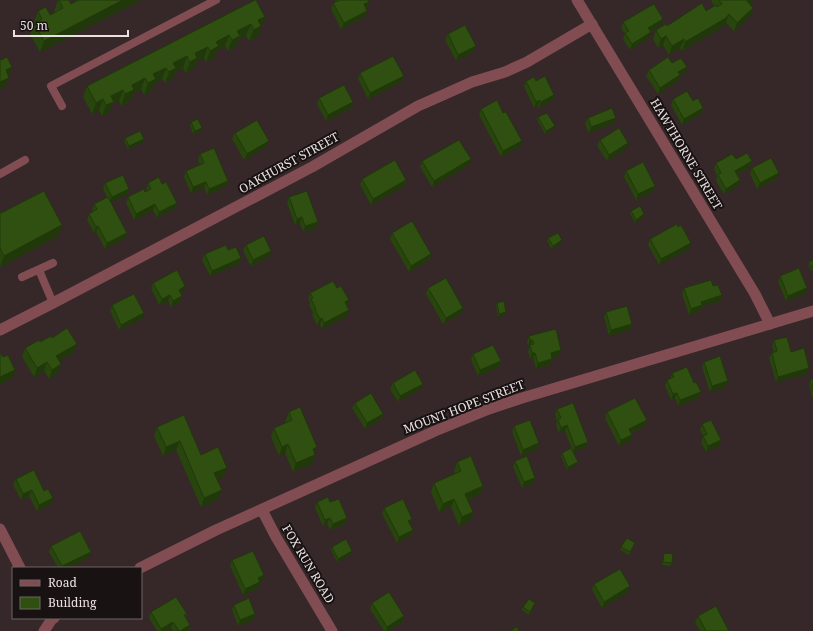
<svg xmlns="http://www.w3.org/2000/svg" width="813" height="631" viewBox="0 0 813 631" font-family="'Noto Serif',serif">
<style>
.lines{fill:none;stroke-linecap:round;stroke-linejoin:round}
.service{stroke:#814d53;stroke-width:8}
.minor{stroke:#814d53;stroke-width:11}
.tertiary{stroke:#814d53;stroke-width:11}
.wall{fill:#28450e}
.shaded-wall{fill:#21380b}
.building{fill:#2f5010;stroke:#21380b}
.labels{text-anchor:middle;stroke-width:4;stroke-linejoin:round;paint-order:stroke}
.street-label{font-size:12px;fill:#ebe1e1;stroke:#181212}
</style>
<rect width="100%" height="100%" fill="#362728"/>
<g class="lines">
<g class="service">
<polyline points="62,106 51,86 216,0"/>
<polyline points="0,174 25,160"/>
<polyline points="39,270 53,303"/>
<polyline points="22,277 53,263"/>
</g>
<g class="minor">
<polyline points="577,0 755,294 770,324"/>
<polyline points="0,330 53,303 312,167 418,106 443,95 472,82 505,72 527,62 592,24"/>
<polyline points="262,510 276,537 332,631"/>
<polyline points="0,529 20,568"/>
</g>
<g class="tertiary">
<polyline points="140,568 216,530 435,431 489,409 522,398 813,311"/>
<polyline points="44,631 52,619 54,618"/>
</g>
</g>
<g class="wall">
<polygon points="58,0 71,4 76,1 76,0 141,0 40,52 30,34 34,23 34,22 38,11 50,15 55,12 54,11"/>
<polygon points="335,0 368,0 369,2 366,8 367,11 365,17 341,29 331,9 333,3 336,2"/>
<polygon points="712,0 754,0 750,4 753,8 750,16 734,31 726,23 722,27 682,51 680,48 669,55 663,45 658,48 653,39 656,30 706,11 714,6 711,1"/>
<polygon points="265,17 257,37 249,41 246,35 238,40 236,47 228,51 225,46 217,50 214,58 206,62 204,58 196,62 193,69 186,73 183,68 175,72 172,79 165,83 162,79 155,83 152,90 144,95 141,89 133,94 130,101 121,106 119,101 112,104 109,113 102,116 99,110 92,114 83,97 87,86"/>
<polygon points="623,22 661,25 650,32 649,38 630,50 623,39 625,34 621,28"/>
<polygon points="448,34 476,46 473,52 456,61 445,40"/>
<polygon points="672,63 685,73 679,76 678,81 658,94 646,76 649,70"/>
<polygon points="360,73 401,82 368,99 358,79"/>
<polygon points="526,81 536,81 554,95 552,101 539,108 538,106 534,108 524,87"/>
<polygon points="319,98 353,102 351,108 326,121 317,104"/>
<polygon points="673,99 693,101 703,108 701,114 682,125 671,105"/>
<polygon points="481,109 520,147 501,157 479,115"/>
<polygon points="538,117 554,129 545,134 537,120"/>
<polygon points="588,118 614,123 589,133 585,124"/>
<polygon points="191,122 201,131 193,134 190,125"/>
<polygon points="235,133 269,141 266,147 244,160 232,139"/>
<polygon points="125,138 144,139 143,142 128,149 124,141"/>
<polygon points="600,140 626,149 607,161 597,146"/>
<polygon points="200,154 228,181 225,187 207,195 204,187 191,193 184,177 186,171 200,165 198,160"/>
<polygon points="471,159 469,165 432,187 420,167 422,161"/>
<polygon points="736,159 752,161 750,167 737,175 738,186 724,194 716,181 717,176 714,169 716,163"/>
<polygon points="752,168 777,179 757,189 750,174"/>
<polygon points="626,171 652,192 636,200 624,177"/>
<polygon points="362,179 406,180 404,186 371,205 360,185"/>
<polygon points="105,183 129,189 127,195 111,202 125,238 105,249 96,232 94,233 87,220 89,214 93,212 92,210 94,204 107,197 103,189"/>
<polygon points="148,183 162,184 177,203 174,209 157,218 153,210 134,220 126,203 128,197 147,191 146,189"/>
<polygon points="289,197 318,222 316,228 303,232 300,223 295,225 287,203"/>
<polygon points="0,211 1,213 62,225 58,236 0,267"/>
<polygon points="631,211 643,217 635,223 630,214"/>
<polygon points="678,227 691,243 689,249 659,265 648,245 650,239"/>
<polygon points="392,233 431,254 429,260 409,272 390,239"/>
<polygon points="548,238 561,243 552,249 547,241"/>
<polygon points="246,245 269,257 251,266 243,251"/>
<polygon points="228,250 241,258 239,264 210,276 202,260 205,254"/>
<polygon points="813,260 813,270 811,271 808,264 809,262"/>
<polygon points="780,276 805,294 786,301 778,282"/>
<polygon points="153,283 183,292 180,294 182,296 180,302 171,307 168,301 159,305 151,288"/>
<polygon points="713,286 720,301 701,307 700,311 689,315 682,294 684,288"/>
<polygon points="428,288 461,314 443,324 426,294"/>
<polygon points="310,293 347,306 347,316 322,329 320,324 317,325 312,315 313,313 309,305 310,302 308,299"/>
<polygon points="497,303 506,312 505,315 498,317 496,306"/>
<polygon points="112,305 142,319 119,330 110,311"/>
<polygon points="606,312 632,324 630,330 609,336 604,317"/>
<polygon points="529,336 561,350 559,356 552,358 550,365 536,369 533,358 530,359 528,351 530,346 528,346 527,342"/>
<polygon points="52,338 74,352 59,361 61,364 58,373 49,379 44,371 34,377 22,357 25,348"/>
<polygon points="774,340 791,352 807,374 776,382 769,358 772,353 774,352 772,346"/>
<polygon points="473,354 501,361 499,367 478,376 471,360"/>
<polygon points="704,362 726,387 710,392 702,367"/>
<polygon points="672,373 698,398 678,406 675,398 671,400 665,386 667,380 670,379"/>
<polygon points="813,379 813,396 812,397 809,383 810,380"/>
<polygon points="393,383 423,384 420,389 398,402 390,389"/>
<polygon points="355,403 383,414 380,420 365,429 352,408"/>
<polygon points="557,409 586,447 573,452 565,431 559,433 556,425 557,421 555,415"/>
<polygon points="289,412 315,453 312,464 293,472 285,453 279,456 271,437 274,428 286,423 285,421"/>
<polygon points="607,412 645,426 631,433 632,435 630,441 619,446 605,418"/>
<polygon points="702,424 719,446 706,452 701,442 703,436 700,430"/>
<polygon points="514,426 539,443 537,449 521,456 512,432"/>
<polygon points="157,427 201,455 224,476 217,479 222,490 218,499 201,507 176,450 163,456 154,436"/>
<polygon points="562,453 576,465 567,470 561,456"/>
<polygon points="515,461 533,484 522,488 513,467"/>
<polygon points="457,462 483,486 480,494 468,500 470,521 459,526 451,507 439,512 431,492 434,483 455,474 454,471"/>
<polygon points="16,479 44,491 51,504 37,511 29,496 21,500 13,485"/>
<polygon points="317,502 330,502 345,524 330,530 327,523 323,526 315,508"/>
<polygon points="384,508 412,519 410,524 413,530 410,536 397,543 382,514"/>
<polygon points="51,546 89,557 69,568 58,568 49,552"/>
<polygon points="634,546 629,555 620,550 621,547"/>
<polygon points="332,547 352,551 351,554 337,562 331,550"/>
<polygon points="664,553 672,563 670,566 662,565"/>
<polygon points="232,560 264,575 262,581 260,582 258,588 243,595 230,566"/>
<polygon points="594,584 628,592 602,608 592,590"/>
<polygon points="372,603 404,616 402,622 388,631 384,631 370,609"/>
<polygon points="535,603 529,615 522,610 523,607"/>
<polygon points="234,605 255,614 253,620 238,626 232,610"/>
<polygon points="151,612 187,614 186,617 190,625 188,631 173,631 171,628 166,631 157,631 149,618"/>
<polygon points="698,616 729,631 700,631 695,622"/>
</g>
<g class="shaded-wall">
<polygon points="123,0 141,0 40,52 44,41"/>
<polygon points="748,0 754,0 744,10 747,1"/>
<polygon points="369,2 366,8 362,10 364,4"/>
<polygon points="753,8 750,16 734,31 737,23"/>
<polygon points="367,11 365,17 341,29 344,23"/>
<polygon points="729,14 726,23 722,27 682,51 685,42"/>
<polygon points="265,17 257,37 249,41 258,20"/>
<polygon points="663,19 661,25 646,34 648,28"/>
<polygon points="251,24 246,35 238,40 236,47 228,51 232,40 237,31"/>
<polygon points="651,32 649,38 630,50 632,44"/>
<polygon points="229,35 225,46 217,50 214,58 206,62 210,51 216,42"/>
<polygon points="666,36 663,45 658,48 661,39"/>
<polygon points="684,39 680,48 669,55 672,46"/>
<polygon points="476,46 473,52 456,61 458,55"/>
<polygon points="208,47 204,58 196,62 193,69 186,73 190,62 195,53"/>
<polygon points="187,56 183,68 175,72 172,79 165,83 169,72 173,63"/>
<polygon points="12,67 9,76 2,79 6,70"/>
<polygon points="687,67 685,73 679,76 678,81 658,94 660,88 678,72"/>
<polygon points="166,68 162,79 155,83 152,90 144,95 148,83 153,74"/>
<polygon points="404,76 401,82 368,99 370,93"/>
<polygon points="9,78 6,86 0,89 0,82"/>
<polygon points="145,78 141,89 133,94 130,101 121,106 125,94 132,85"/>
<polygon points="123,90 119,101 112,104 109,113 102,116 106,105 111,96"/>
<polygon points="554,95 552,101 539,108 541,102"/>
<polygon points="103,99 99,110 92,114 96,103"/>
<polygon points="540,100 538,106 534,108 536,102"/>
<polygon points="353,102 351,108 326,121 328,115"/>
<polygon points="703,108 701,114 682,125 684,119"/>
<polygon points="616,118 614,123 589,133 591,127"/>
<polygon points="555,126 554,129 545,134 546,131"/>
<polygon points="202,128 201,131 193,134 195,131"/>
<polygon points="144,139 143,142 128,149 129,146"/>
<polygon points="269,141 266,147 244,160 247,154"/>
<polygon points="522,141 520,147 501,157 503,151"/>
<polygon points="628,143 626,149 607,161 609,155"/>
<polygon points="471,159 469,165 432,187 434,181"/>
<polygon points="752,161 750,167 732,177 735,171"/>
<polygon points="779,173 777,179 757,189 760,183"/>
<polygon points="406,180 404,186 371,205 373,199"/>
<polygon points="740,180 738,186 724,194 726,189"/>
<polygon points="228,181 225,187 207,195 209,189"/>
<polygon points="206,182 204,187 191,193 193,187"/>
<polygon points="655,186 652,192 636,200 638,194"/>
<polygon points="129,189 127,195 109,203 112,197"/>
<polygon points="177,203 174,209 157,218 159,212"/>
<polygon points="155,204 153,210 134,220 136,214"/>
<polygon points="644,214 643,217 635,223 636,220"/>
<polygon points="302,217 300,223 295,225 297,219"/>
<polygon points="318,222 316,228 303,232 305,226"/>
<polygon points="62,225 58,236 0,267 4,256"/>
<polygon points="98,226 96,232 94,233 96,227"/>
<polygon points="127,233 125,238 105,249 107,243"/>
<polygon points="562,240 561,243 552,249 553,246"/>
<polygon points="691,243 689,249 659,265 661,259"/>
<polygon points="271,251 269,257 251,266 253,260"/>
<polygon points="431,254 429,260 409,272 411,266"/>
<polygon points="241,258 239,264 210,276 212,271"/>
<polygon points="185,286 183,292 176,296 179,290"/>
<polygon points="807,288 805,294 786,301 788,296"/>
<polygon points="170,295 168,301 159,305 162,299"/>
<polygon points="722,295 720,301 701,307 700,311 689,315 691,309 701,302"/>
<polygon points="182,296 180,302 171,307 173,301"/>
<polygon points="349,300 347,306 345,302"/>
<polygon points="463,308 461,314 443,324 446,318"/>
<polygon points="349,310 347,316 322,329 324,323"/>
<polygon points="506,312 505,315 498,317 499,314"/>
<polygon points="144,313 142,319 119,330 121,325"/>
<polygon points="322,318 320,324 317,325 320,319"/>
<polygon points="632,324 630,330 609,336 611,330"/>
<polygon points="530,340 532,340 530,346 530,345 530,346 528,346"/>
<polygon points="77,344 74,352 53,365 56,356"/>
<polygon points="561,350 559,356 548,359 551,353"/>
<polygon points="532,353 535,353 533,358 530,359"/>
<polygon points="552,359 550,365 536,369 538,363"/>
<polygon points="501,361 499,367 478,376 480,370"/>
<polygon points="47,362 44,371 34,377 37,368"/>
<polygon points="61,364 58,373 49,379 52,370"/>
<polygon points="809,368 807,374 776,382 778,377"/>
<polygon points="15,370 12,379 0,384 0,377"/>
<polygon points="728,381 726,387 710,392 712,386"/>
<polygon points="423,384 420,389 398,402 400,396"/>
<polygon points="701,392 698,398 678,406 680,400"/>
<polygon points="677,393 675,398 671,400 673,394"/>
<polygon points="383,414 380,420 365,429 367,423"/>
<polygon points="647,420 645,426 627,435 629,429"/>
<polygon points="567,425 565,431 559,433 561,428"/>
<polygon points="632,435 630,441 619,446 621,440"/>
<polygon points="721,440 719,446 706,452 708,446"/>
<polygon points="180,441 176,450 163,456 166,447"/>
<polygon points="588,442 586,447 573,452 575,447"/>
<polygon points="539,443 537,449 521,456 523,450"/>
<polygon points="288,444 285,453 279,456 282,447"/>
<polygon points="317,447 314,455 313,449"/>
<polygon points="315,455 312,464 293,472 296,463"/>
<polygon points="578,462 576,465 567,470 568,467"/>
<polygon points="227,468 224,476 211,482 214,473"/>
<polygon points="535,478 533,484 522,488 524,482"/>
<polygon points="483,486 480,494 462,502 465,494"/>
<polygon points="32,490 29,496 21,500 23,494"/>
<polygon points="222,490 218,499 201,507 204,498"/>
<polygon points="53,498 51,504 37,511 39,505"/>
<polygon points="454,499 451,507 439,512 443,504"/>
<polygon points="473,512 470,521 459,526 462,517"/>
<polygon points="330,518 327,523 323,526 325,520"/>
<polygon points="347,518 345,524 330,530 333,524"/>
<polygon points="412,519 410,524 408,521"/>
<polygon points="413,530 410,536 397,543 399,537"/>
<polygon points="352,551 351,554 337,562 338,559"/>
<polygon points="91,552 89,557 69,568 62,568 62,566"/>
<polygon points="264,575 262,581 260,582 258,588 243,595 245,589 258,578"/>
<polygon points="630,586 628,592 602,608 604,602"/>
<polygon points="255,614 253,620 238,626 240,620"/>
<polygon points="404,616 402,622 388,631 386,631 387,627"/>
<polygon points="173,622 171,628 166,631 161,631 161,629"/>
<polygon points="190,625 188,631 180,631"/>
</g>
<g class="building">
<polygon points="59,0 69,0 71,4 79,0 123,0 44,41 34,23 42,19 38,11 46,7 50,15 63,8"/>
<polygon points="255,0 256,0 265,17 258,20 261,26 254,30 251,24 237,31 240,36 232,40 229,35 216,42 219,46 210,51 208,47 195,53 197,58 190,62 187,56 173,63 176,68 169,72 166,68 153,74 156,79 148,83 145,78 132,85 134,90 125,94 123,90 111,96 114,102 106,105 103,99 96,103 87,86"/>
<polygon points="340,0 368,0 369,2 364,4 367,11 344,23 333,3"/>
<polygon points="719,0 748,0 747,1 753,8 737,23 729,14 726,18 685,42 684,39 672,46 666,36 661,39 656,30 666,24 667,26 702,3 706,11 716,5 717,7 722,4"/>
<polygon points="654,4 663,19 648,28 651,32 632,44 625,33 629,31 623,22"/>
<polygon points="465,25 476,46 458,55 448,34"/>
<polygon points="393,56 404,76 370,93 360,73"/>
<polygon points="7,57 12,67 6,70 9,78 0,82 0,59 1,60"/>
<polygon points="668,57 672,63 681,58 687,67 678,72 680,75 660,88 649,70"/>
<polygon points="545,76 554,95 541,102 540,100 536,102 526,81 534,77 536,81"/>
<polygon points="344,85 353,102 328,115 319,98"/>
<polygon points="687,91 693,101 698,98 703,108 684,119 673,99"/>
<polygon points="497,100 503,113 506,112 522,141 503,151 481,109"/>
<polygon points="612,108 616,118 591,127 588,118"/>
<polygon points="547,113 555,126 546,131 538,117"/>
<polygon points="198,119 202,128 195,131 191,122"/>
<polygon points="257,120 269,141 247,154 235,133"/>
<polygon points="619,128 628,143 609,155 600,140"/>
<polygon points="140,131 144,139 129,146 125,138"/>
<polygon points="459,140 471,159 434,181 422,161"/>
<polygon points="214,148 228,181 209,189 206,182 193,187 186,171 204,163 200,154"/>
<polygon points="747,153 752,161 735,171 740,180 726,189 718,175 721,173 716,163 732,154 736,159"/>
<polygon points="771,158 779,173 760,183 752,168"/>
<polygon points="395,160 406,180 373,199 362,179"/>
<polygon points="643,162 655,186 638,194 626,171"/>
<polygon points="123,175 129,189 112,197 105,183"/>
<polygon points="159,177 162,184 166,182 177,203 159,212 155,204 136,214 128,197 144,189 145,192 151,189 148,183"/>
<polygon points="44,191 62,225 4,256 0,248 0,211 1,213"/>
<polygon points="307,191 318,222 305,226 302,217 297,219 289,197"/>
<polygon points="108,197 127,233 107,243 98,226 96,227 89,214 97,209 94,204"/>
<polygon points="640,206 644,214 636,220 631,211"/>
<polygon points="412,221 431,254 411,266 392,233"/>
<polygon points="677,224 678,227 681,225 691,243 661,259 650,239"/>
<polygon points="558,233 562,240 553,246 548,238"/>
<polygon points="264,236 271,251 253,260 246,245"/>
<polygon points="226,245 228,250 236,247 241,258 212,271 205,254"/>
<polygon points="813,260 813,268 812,268 809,262"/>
<polygon points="799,268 807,288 788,296 780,276"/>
<polygon points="177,270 185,286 179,290 182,296 173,301 170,295 162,299 153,283"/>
<polygon points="446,278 463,308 446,318 428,288"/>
<polygon points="711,280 713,286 718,285 722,295 701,302 702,305 691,309 684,288"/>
<polygon points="333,281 337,288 341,286 349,300 345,302 349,310 324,323 322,318 320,319 315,310 316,309 311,299 313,298 310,293"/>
<polygon points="134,294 144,313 121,325 112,305"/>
<polygon points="504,301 506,312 499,314 497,303"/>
<polygon points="627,306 632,324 611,330 606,312"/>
<polygon points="67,328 77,344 56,356 61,364 52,370 47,362 37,368 25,348 39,340 40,342 51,336 52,338"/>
<polygon points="556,329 561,350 551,353 552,359 538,363 535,353 532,353 530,345 534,344 532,340 530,340 529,336"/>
<polygon points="787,337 791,352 804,348 809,368 778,377 772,353 777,351 774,340"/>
<polygon points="493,345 501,361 480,370 473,354"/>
<polygon points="0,354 1,354 3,357 8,355 15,370 0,377"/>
<polygon points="720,356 728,381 712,386 704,362"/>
<polygon points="687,367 694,383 696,382 701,392 680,400 677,393 673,394 667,380 674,377 672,373"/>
<polygon points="415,370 423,384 400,396 393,383"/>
<polygon points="813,379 813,391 810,380"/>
<polygon points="371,393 383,414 367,423 355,403"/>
<polygon points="635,398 647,420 629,429 632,435 621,440 607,412"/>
<polygon points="573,403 588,442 575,447 567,425 561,428 558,419 561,418 557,409"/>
<polygon points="300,407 317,447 313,449 315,455 296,463 288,444 282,447 274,428 292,420 289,412"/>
<polygon points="184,415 201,455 218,447 227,468 214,473 222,490 204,498 180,441 166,447 157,427"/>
<polygon points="530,420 539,443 523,450 514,426"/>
<polygon points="711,420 721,440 708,446 703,436 707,434 702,424"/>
<polygon points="571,448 578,462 568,467 562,453"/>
<polygon points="471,456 483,486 465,494 473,512 462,517 454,499 443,504 434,483 461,471 457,462"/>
<polygon points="527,456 535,478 524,482 515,461"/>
<polygon points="34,470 44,491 48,489 53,498 39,505 32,490 23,494 16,479"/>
<polygon points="328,497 330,502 339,499 347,518 333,524 330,518 325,520 317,502"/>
<polygon points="403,499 412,519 408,521 413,530 399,537 384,508"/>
<polygon points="80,531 91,552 62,566 51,546"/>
<polygon points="627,538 635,543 630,552 621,547"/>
<polygon points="346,539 352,551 338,559 332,547"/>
<polygon points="253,551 264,575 258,578 260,582 245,589 232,560"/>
<polygon points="664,553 673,554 672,563 663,562"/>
<polygon points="620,569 630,586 604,602 594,584"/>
<polygon points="389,592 404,616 387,627 372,603"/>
<polygon points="176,597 187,614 184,615 190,625 180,631 179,631 173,622 161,629 151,612"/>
<polygon points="249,598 255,614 240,620 234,605"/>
<polygon points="529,599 535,603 530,612 523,607"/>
<polygon points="716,606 729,631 706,631 698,616"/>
<polygon points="517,627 519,631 510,631"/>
</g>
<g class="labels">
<g class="street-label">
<text transform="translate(686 154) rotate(59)" y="4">HAWTHORNE STREET</text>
<text transform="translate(289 163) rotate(-29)" y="4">OAKHURST STREET</text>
<text transform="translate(464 407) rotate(-21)" y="4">MOUNT HOPE STREET</text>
<text transform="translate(308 564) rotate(59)" y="4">FOX RUN ROAD</text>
</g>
</g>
<rect x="12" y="567" width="130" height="52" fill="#181212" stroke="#6c6565"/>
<rect x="20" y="580" width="20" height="6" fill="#814d53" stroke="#6c6565"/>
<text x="48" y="587" font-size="12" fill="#ebe1e1">Road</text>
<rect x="20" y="597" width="20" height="12" fill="#2f5010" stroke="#6c6565"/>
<text x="48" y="607" font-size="12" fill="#ebe1e1">Building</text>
<path d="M14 30v6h114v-6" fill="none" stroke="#ebe1e1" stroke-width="2"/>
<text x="20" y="30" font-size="12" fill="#ebe1e1" stroke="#181212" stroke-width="3" paint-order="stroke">50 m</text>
</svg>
